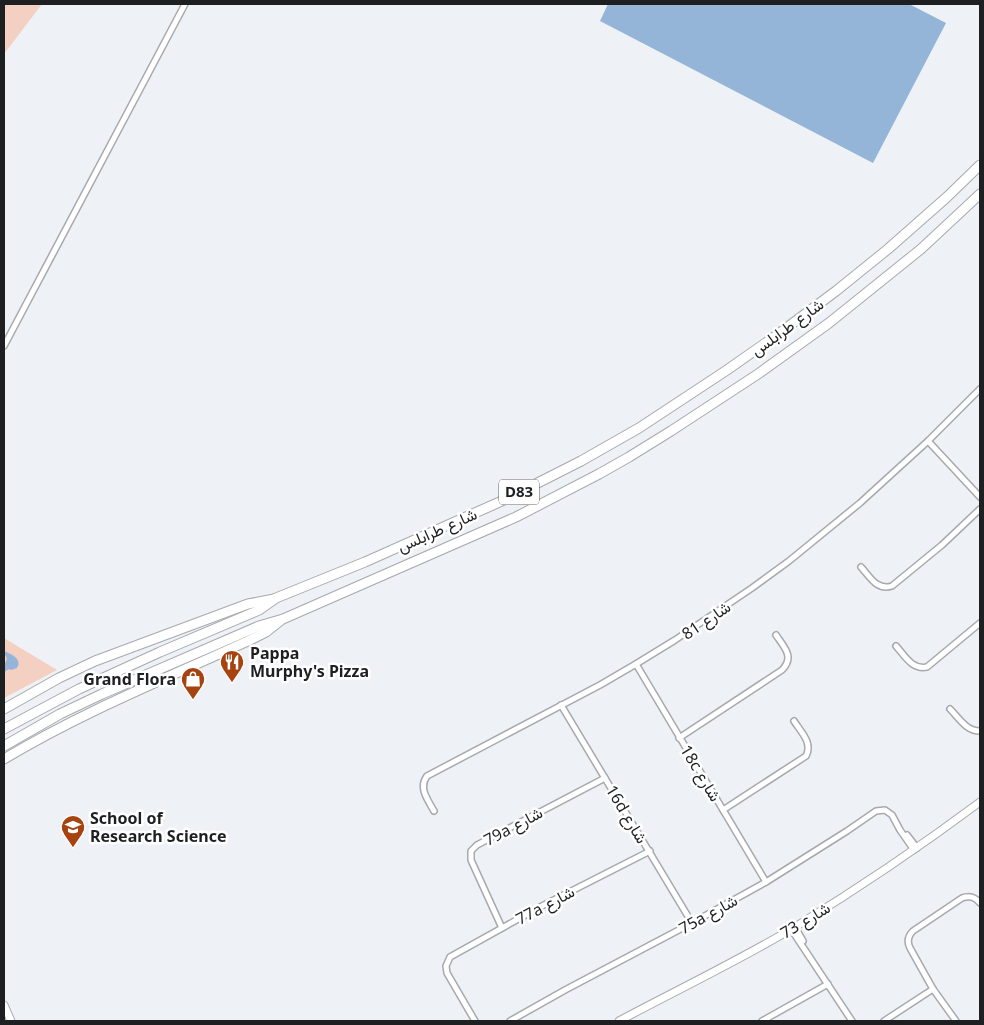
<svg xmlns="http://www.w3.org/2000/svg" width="984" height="1025" viewBox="0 0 984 1025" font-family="'Noto Sans',Vazirmatn,sans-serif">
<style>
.green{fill:#f4d0c2}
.water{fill:#94b5d7}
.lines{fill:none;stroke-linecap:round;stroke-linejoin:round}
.street-casing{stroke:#a6a9ad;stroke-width:8}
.secondary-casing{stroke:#a6a9ad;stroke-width:9}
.highway-casing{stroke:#a6a9ad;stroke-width:11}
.street{stroke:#fff;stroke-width:5}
.secondary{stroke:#fff;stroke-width:7}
.highway{stroke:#fff;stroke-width:9}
.labels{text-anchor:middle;stroke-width:5;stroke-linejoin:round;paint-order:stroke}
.shield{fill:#fff;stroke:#626264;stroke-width:1}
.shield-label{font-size:15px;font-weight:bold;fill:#1e1f21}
.street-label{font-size:16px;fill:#1e1f21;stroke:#fff}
.poi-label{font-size:16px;font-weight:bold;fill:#1e1f21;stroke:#fff;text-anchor:start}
</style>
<rect width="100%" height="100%" fill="#eef2f6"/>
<g class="green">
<polygon points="4,4 42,4 4,54"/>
<polygon points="4,638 57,670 4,698"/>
</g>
<g class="water">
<polygon points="608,4 909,4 946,23 873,163 600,21"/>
<path d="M4,651C11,654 23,659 17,668L11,670L9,669L4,672V665L7,659L6,656L4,655Z"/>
</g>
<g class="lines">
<g class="street-casing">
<g id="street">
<polyline points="4,346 185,4"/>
<polyline points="928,441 980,497"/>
<path d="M861,567C870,577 877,591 892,586L942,545L980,509"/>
<path d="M896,646C905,656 912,670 927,667L980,623"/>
<polyline points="636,664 766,882"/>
<polyline points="561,705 692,923"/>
<path d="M950,709C959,718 966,731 980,731"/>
<path d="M679,738L782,670C795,657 784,647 776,635"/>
<path d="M723,810L806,756C813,743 801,732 794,721"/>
<path d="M434,811C428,800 418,788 427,776L600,685L636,664L675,640L752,588L789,561L860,503L928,441L980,389"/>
<polyline points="907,835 917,848"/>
<polyline points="795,927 803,941"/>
<polyline points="502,928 471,860 471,851 477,845 605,778"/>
<polyline points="791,929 852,1021"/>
<polyline points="475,1021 447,973 446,966 450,957 538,908 650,851"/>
<polyline points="510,1021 565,990 692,923 766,882 847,831 876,811 885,810 892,815 900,830 914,850"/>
<polyline points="762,1021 828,984"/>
<polyline points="884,1021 933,989"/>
<path d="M956,1021L933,989L910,948C907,942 908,936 913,931L962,898C970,895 975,897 980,903"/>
</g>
</g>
<g class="secondary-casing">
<g id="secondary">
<polyline points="4,1005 11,1021"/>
<path d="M619,1021C677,990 738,961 795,927C859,888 921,846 980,802"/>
</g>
</g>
<g class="highway-casing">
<g id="highway">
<polyline points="4,709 59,678 95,661 248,604 274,599"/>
<polyline points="4,729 79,689 160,652 259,610 276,598 365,562 504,500 581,461 639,428 727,370 777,335 836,291 888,249 947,197 980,165"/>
<polyline points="4,746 60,714 102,694 259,626 283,619 516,517 599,474 629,457 671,431 758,374 829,323 921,249 980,194"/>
<path d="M4,759C82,712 167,678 250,640L266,632L280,621"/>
</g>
</g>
<use href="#street" class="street"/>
<use href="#secondary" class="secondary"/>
<use href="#highway" class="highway"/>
</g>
<defs>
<g id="restaurant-pin" transform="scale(1.25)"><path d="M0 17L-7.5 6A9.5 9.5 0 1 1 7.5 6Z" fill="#a74310" stroke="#fff"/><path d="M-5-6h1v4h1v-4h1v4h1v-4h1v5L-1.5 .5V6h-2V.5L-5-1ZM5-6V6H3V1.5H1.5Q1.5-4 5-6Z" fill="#fff"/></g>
<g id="shop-pin" transform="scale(1.25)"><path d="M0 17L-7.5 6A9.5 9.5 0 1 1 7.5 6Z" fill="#a74310" stroke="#fff"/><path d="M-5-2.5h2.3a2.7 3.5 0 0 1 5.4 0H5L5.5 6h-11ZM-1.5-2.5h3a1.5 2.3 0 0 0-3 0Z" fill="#fff"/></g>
<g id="school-pin" transform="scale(1.25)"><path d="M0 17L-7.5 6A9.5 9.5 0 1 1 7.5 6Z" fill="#a74310" stroke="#fff"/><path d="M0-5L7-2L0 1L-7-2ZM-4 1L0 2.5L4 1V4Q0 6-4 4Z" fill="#fff"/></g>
</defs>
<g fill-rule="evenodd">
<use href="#restaurant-pin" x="232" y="662"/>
<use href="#shop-pin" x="193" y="679"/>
<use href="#school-pin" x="73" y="827"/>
</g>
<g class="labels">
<rect class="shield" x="499" y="479.5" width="40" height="25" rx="4"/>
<g class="shield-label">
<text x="519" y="497">D83</text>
</g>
<g class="street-label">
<text transform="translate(787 327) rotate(-36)" y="6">شارع طرابلس</text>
<text transform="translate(437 530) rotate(-24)" y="6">شارع طرابلس</text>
<text transform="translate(706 620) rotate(-34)" y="6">شارع 81</text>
<text transform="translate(701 773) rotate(59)" y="6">18c شارع</text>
<text transform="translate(627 814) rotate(59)" y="6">16d شارع</text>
<text transform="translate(513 826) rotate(-28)" y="6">79a شارع</text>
<text transform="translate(545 905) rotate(-28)" y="6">77a شارع</text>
<text transform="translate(708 914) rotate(-29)" y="6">75a شارع</text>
<text transform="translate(805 920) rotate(-31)" y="6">شارع 73</text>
</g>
<g class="poi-label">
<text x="250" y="659">Pappa<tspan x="250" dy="18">Murphy's Pizza</tspan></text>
<text x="176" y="685" text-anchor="end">Grand Flora</text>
<text x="90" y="824">School of<tspan x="90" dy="18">Research Science</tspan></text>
</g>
</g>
<rect width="984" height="1025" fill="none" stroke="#1e1f21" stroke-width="10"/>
</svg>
